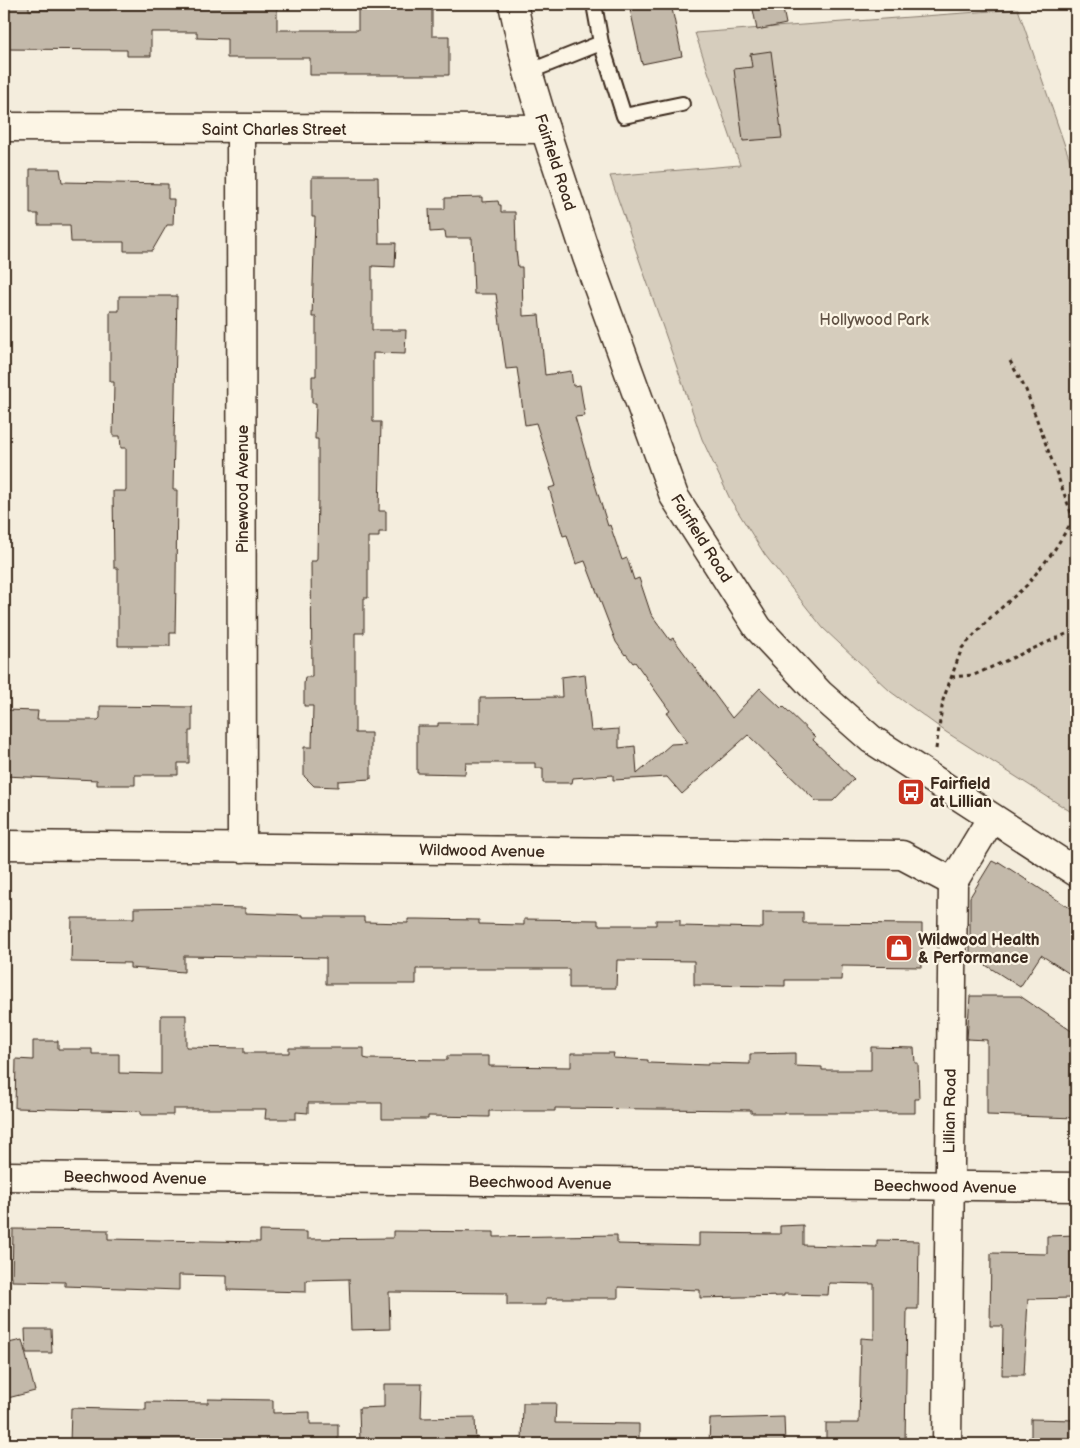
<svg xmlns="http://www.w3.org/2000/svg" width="1080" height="1448" viewBox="0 0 1080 1448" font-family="'Balsamiq Sans',sans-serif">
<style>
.green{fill:#d6cdbd;stroke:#887c6e}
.building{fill:#c3b9aa;stroke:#3b2a1e}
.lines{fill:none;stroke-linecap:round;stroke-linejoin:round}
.service-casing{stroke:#3b2a1e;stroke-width:18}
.minor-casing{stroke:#3b2a1e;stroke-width:31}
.tertiary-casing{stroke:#3b2a1e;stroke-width:31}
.path{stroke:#3b2a1e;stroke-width:3;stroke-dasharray:4 4;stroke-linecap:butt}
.service{stroke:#fcf5e5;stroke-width:14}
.minor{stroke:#fcf5e5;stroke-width:28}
.tertiary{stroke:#fcf5e5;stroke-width:28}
.labels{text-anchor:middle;stroke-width:4.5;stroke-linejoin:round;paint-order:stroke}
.street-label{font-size:16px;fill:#3b2a1e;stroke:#fcf5e5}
.park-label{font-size:16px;fill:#625346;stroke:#fcf5e5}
.poi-label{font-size:16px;font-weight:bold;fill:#3b2a1e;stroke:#fcf5e5;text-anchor:start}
</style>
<rect width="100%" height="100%" fill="#f4eddd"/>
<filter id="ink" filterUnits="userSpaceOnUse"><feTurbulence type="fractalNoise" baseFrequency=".02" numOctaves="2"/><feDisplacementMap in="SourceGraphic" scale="10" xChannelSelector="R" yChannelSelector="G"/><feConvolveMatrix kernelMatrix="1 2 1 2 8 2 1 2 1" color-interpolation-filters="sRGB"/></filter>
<g filter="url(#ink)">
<polygon class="green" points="1018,9 1076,178 1076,815 946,732 891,692 823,628 765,555 730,499 702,439 610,176 740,165 695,33"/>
<g class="building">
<polygon points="4,4 29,4 29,10 110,10 110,4 277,4 277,30 358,30 358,4 432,4 432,36 449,36 449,75 310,75 310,58 227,58 227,39 197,38 197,32 151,32 151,56 127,56 127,50 4,49"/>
<polygon points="629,4 671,4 682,56 642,64"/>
<polygon points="752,4 782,4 786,24 757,30"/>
<polygon points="771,51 782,138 743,141 734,69 752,67 750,54"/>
<polygon points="30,169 60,169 62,182 168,184 168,199 174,199 173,225 167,225 152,251 124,251 124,242 71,242 70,225 38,225 38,214 30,214"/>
<polygon points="312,177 378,177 379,243 396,243 395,267 372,266 372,330 406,330 405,354 373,353 373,422 381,422 379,511 386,511 386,532 379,532 379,537 368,537 368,598 364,598 364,633 355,633 355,733 371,733 371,779 338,781 338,787 314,786 304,776 304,747 312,747 313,706 304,706 304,684 305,677 312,677 311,561 316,561 317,558 318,496 318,439 315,439 316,403 312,403 312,376 316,376 316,317 312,317 315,217 312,217"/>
<polygon points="482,197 482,202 498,201 499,205 501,205 501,212 515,212 516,250 518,267 522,267 523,316 539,315 545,375 571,371 573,386 580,385 585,416 575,417 593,478 608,526 610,525 622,560 627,558 634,580 639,578 651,614 670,640 673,638 732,718 760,688 781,708 783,706 815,737 813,740 854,779 833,801 816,801 748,735 682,794 667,777 613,780 613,775 573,778 572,783 543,783 543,768 535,768 535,763 466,763 465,774 417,773 417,726 438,726 438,723 480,723 480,698 562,697 561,677 585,674 591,731 619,729 619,748 635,746 637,774 671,744 688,743 667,713 670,711 635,662 633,663 626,654 625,655 616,642 585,561 576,564 567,535 563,536 549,488 556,486 536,423 525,425 517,368 506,369 496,294 474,294 472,238 446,238 445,231 430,232 429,209 445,209 445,198"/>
<polygon points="119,296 177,296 173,490 177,490 176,581 175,633 170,633 170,646 118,646 118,568 114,568 113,491 126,491 126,448 121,448 120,436 113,436 114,382 110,382 110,311 119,311"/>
<polygon points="100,706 192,707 192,731 189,731 189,763 178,763 178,775 135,775 135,785 97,785 97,780 4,776 4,710 38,711 37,720 98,720 100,718"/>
<polygon points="992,861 998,864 999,862 1076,912 1076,978 1041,955 1020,987 970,955 970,897"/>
<polygon points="199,907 245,908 245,913 303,915 303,917 364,917 364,922 408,923 408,919 418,919 479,920 479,924 524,925 524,919 598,920 598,925 656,925 656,920 680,920 680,926 763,928 763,912 803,912 803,923 922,924 922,967 842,966 841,980 785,980 785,986 694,985 694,961 617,960 616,988 569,988 569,969 416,969 416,984 326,984 326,958 184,956 184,972 130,968 130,963 71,962 72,918 134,918 134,908"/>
<polygon points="970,996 1020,996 1076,1034 1076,1118 987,1115 987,1040 967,1039"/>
<polygon points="161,1015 186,1015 186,1047 244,1048 244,1053 289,1053 289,1048 364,1048 364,1058 368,1059 447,1060 447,1056 489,1056 489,1066 571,1067 571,1053 614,1053 613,1058 648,1060 648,1063 708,1065 708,1063 750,1064 750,1054 795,1053 795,1066 822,1067 822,1070 871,1070 871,1047 914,1048 915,1063 918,1063 919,1099 915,1099 915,1113 751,1113 751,1110 555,1108 555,1111 489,1111 489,1117 428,1116 428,1119 382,1119 382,1103 308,1103 308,1113 296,1112 296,1119 265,1119 266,1109 173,1109 173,1115 141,1115 141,1111 15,1108 16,1059 33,1060 33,1041 58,1041 58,1049 92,1049 92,1054 119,1054 119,1073 161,1074"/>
<polygon points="803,1225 803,1245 877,1247 877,1240 919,1241 918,1309 907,1309 905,1444 826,1444 826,1423 859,1423 861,1338 874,1339 874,1284 829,1283 828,1295 784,1294 784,1296 700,1298 700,1290 618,1287 618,1298 546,1298 546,1305 507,1305 507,1293 389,1292 390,1329 351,1330 349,1279 306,1280 306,1292 227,1290 227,1276 179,1275 179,1290 65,1286 65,1282 12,1281 13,1229 108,1230 108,1239 260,1242 260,1231 307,1232 307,1239 393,1238 393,1231 494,1232 494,1237 617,1235 617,1244 699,1246 699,1233 780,1234 780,1226"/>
<polygon points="1076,1235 1076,1292 1072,1292 1072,1298 1028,1299 1024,1375 1002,1375 1003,1326 990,1326 991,1253 1047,1254 1047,1236"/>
<polygon points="25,1329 51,1329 52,1353 26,1353"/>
<polygon points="22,1340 35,1391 4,1399 4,1344"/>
<polygon points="384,1384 422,1384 421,1418 475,1417 476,1444 360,1442 359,1408 384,1407"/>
<polygon points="208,1399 273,1400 273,1413 310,1412 310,1424 338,1424 338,1444 70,1444 71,1408 146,1410 146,1402 208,1403"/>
<polygon points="523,1403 556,1403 555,1423 639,1424 639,1444 522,1444"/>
<polygon points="784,1417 785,1444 709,1444 710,1419"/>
<polygon points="1031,1419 1076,1420 1076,1444 1031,1444"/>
</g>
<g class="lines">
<g class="service-casing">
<g id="service">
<polyline points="601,43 624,116 682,104"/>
<polyline points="528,72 601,43 594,4"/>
</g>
</g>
<g class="minor-casing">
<g id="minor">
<polyline points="241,129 242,848"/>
<polyline points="4,845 902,855 953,882"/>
<polyline points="4,1176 1076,1187"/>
<polyline points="947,1444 953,882 991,819"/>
</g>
</g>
<g class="tertiary-casing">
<g id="tertiary">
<polyline points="513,4 528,72 545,129 587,257 674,496 758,628 820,694 871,739 1076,872"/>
<polyline points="4,127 545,129"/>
</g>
</g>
<g class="path">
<polyline points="1010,361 1026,390 1073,518"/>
<polyline points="951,677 974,675 1066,634"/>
<polyline points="936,749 943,700 962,648 992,616 1027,585 1053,552 1076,515"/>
</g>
<use href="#service" class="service"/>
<use href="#minor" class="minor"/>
<use href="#tertiary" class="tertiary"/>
</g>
</g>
<defs>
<g id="bus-square" transform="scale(1.4375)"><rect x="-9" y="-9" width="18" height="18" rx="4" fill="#c8321e" stroke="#fcf5e5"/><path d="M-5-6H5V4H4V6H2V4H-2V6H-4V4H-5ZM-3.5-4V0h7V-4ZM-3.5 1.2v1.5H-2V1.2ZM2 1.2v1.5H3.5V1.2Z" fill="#fff"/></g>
<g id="shop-square" transform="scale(1.4375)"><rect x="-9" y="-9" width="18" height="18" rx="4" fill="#c8321e" stroke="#fcf5e5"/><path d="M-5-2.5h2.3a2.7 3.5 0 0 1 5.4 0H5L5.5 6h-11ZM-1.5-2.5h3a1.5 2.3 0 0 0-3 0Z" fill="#fff"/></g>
</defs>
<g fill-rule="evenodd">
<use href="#bus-square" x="911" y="792"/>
<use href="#shop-square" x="899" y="948"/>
</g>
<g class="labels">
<g class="street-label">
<text x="274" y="135">Saint Charles Street</text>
<text transform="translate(556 162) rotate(72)" y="6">Fairfield Road</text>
<text transform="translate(242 489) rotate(-90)" y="6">Pinewood Avenue</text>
<text transform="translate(702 538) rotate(58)" y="6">Fairfield Road</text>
<text transform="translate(482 850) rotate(1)" y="6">Wildwood Avenue</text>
<text transform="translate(949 1111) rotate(-89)" y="6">Lillian Road</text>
<text transform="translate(135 1177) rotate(1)" y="6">Beechwood Avenue</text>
<text transform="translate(540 1182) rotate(1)" y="6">Beechwood Avenue</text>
<text transform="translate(945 1186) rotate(1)" y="6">Beechwood Avenue</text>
</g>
<g class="park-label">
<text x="874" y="325">Hollywood Park</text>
</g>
<g class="poi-label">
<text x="930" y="789">Fairfield<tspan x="930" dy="18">at Lillian</tspan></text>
<text x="918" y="945">Wildwood Health<tspan x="918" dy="18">&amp; Performance</tspan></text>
</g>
</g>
<rect width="1080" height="1448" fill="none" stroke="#fcf5e5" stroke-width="20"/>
<rect x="10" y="10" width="1060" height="1428" fill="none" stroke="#3b2a1e" stroke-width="2" filter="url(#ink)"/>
</svg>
